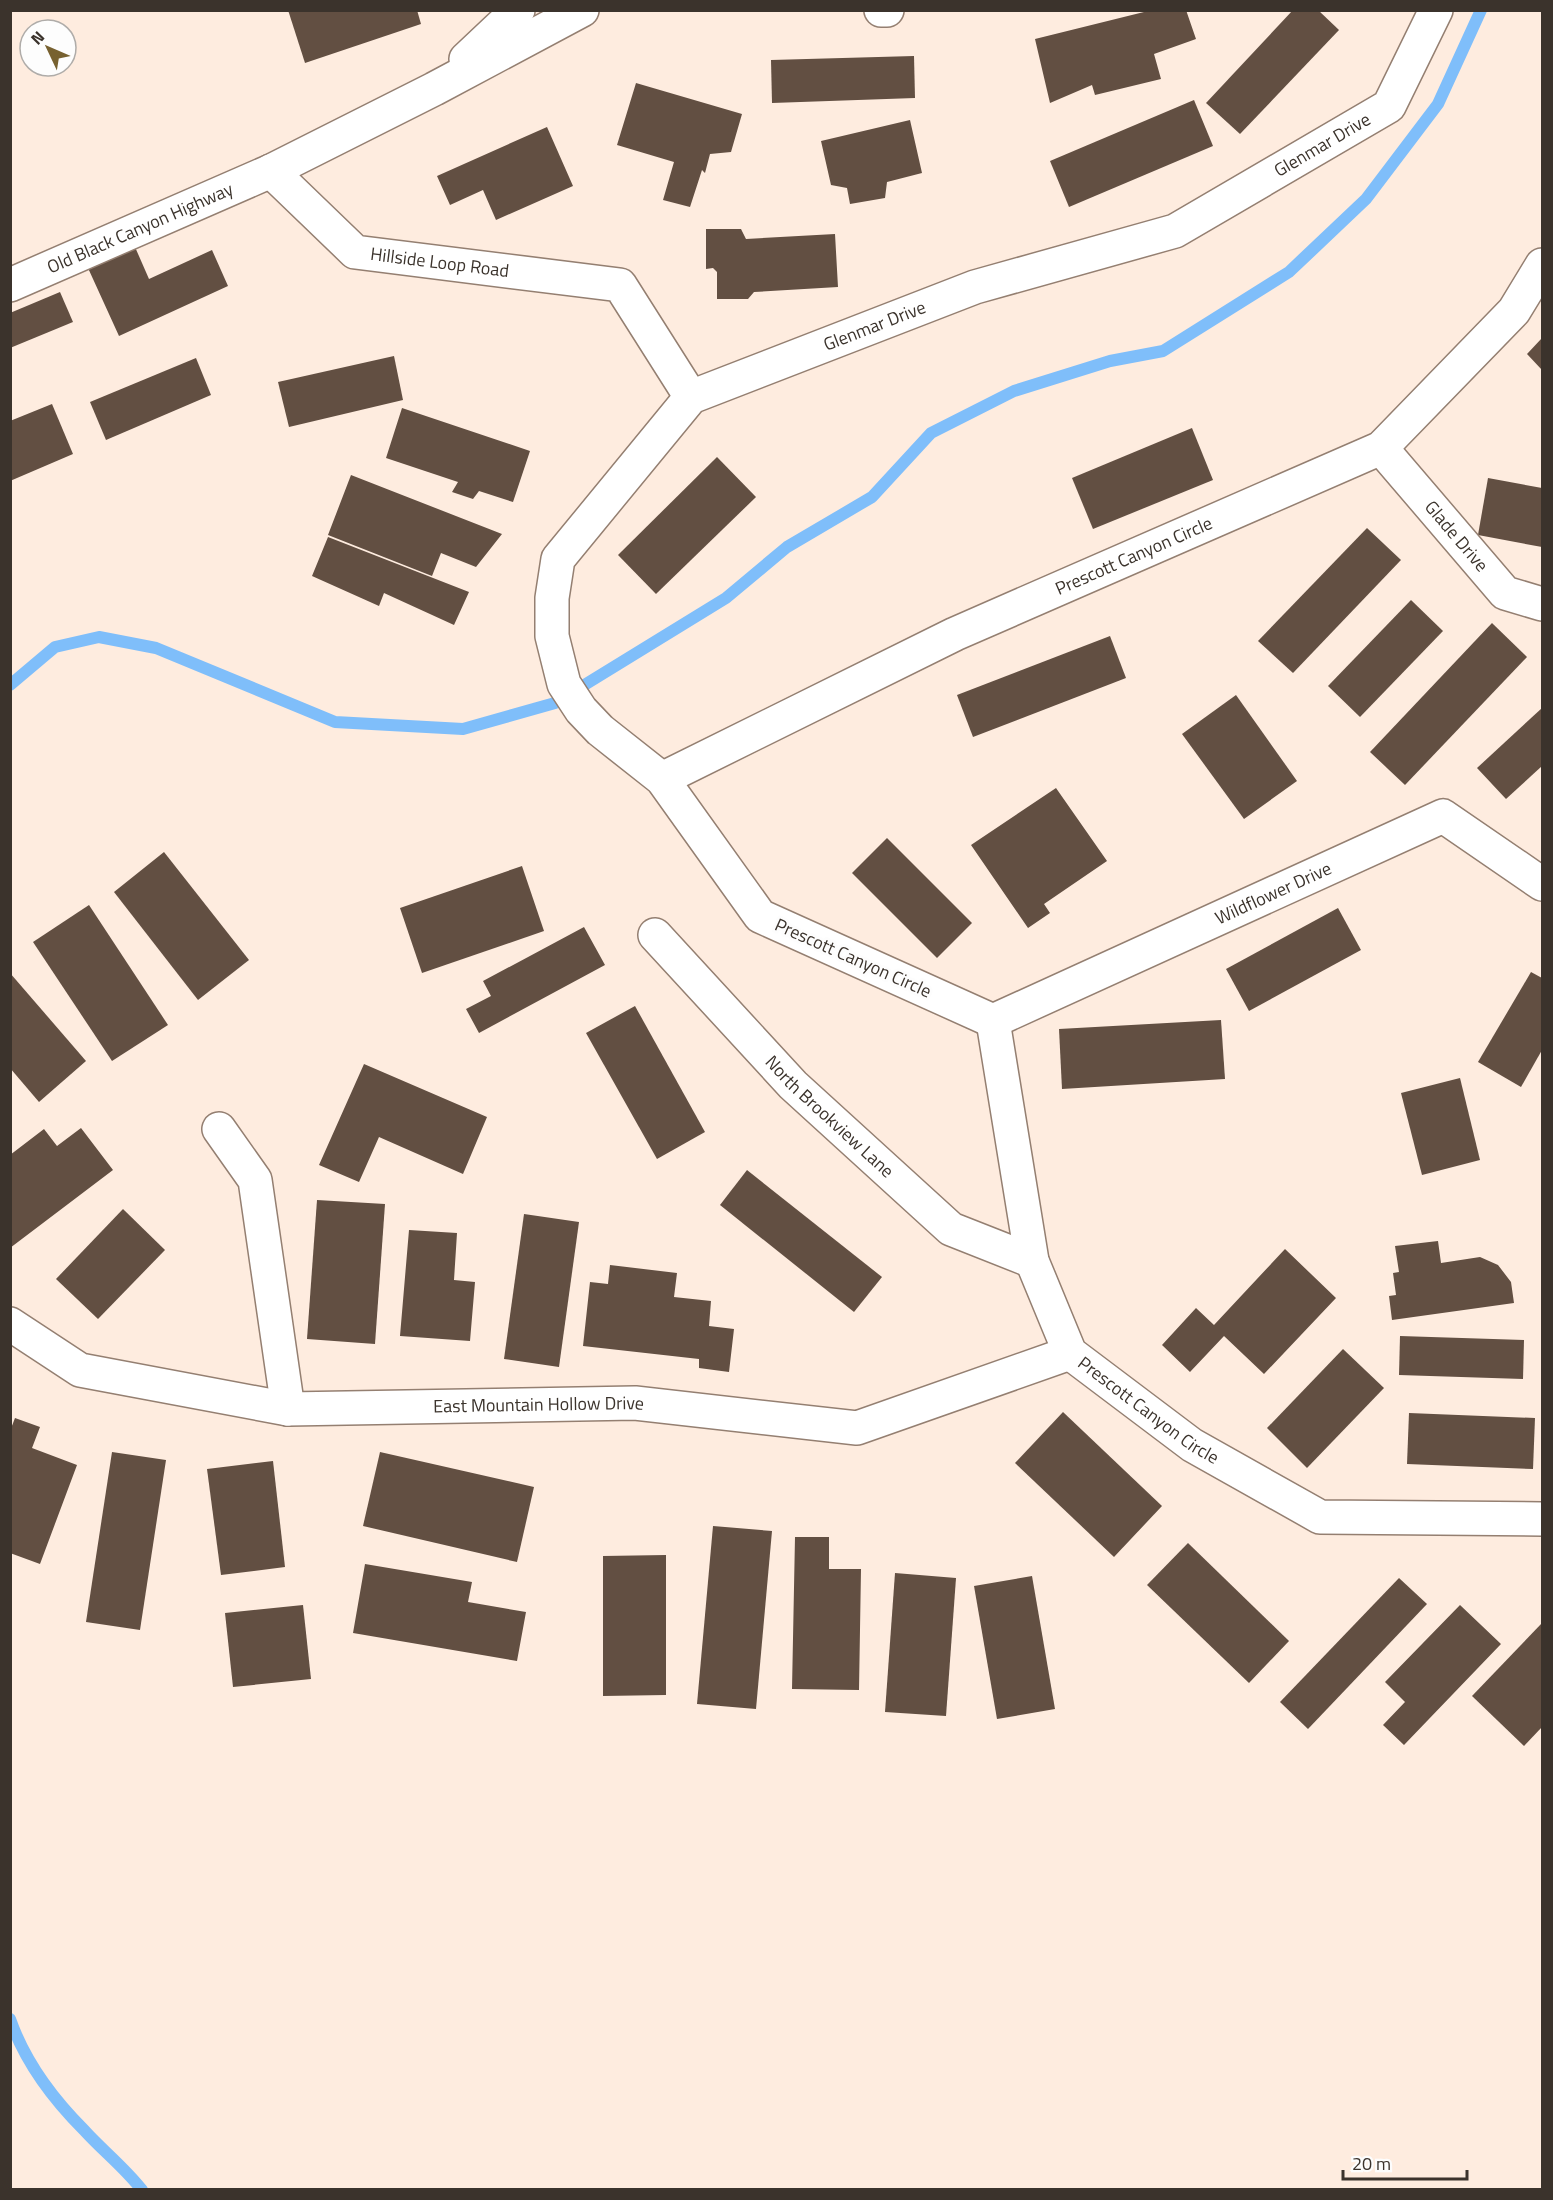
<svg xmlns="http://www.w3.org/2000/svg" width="1553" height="2200" viewBox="0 0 1553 2200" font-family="'Titillium Web',sans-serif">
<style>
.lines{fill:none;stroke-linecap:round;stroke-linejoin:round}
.stream{stroke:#7fbefa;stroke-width:12}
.building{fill:#624f42}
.minor-casing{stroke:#947f71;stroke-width:36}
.minor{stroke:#fff;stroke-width:33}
.labels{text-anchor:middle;stroke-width:6;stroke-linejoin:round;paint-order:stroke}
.street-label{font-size:18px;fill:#3b332c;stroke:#fdfdfd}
</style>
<rect width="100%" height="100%" fill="#feecdf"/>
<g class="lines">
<g class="stream">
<polyline points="10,685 55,647 99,637 156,648 335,722 463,729 555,703 726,598 787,547 872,497 931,433 1014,391 1110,361 1163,351 1289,272 1366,199 1438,104 1481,10"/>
<path d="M10,2019C25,2062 52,2098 84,2130C103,2151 124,2167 142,2190"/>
</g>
</g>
<g class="building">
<polygon points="288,10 417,10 421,24 305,63"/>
<polygon points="1152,10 1186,10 1196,39 1154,54 1161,79 1095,95 1092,85 1050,103 1035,39"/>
<polygon points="1293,10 1318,10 1339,30 1240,134 1206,103"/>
<polygon points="914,56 915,98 772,103 771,60"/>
<polygon points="636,83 742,114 731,152 710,154 705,173 702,170 690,207 663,200 674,162 617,145"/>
<polygon points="1194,100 1213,146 1069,207 1050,161"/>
<polygon points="910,120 922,173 887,182 885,198 850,204 847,188 831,185 821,141"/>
<polygon points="547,127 573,186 496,220 483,190 450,205 437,176"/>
<polygon points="706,229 741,229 746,239 835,234 838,287 754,292 748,299 717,299 717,272 713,268 706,269"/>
<polygon points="135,247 149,279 212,250 228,286 119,336 88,268"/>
<polygon points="60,292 73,322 10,348 10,313"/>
<polygon points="1542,338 1542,370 1527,354"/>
<polygon points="394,356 403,400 289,427 278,382"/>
<polygon points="196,358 211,395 106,440 90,402"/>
<polygon points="52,404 73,454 10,481 10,421"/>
<polygon points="402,408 530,451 513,502 479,491 473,499 452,492 458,482 386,458"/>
<polygon points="1192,428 1213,480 1093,529 1072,478"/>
<polygon points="717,457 756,497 656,594 618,555"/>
<polygon points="351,475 502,534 476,567 441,553 432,576 328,535"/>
<polygon points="1488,478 1542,488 1542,547 1478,535"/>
<polygon points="1367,528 1401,560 1293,673 1258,641"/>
<polygon points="328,537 469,592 454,625 384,593 379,606 312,576"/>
<polygon points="1411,600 1443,631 1360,717 1328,686"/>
<polygon points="1492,623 1527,657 1405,785 1370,752"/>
<polygon points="1110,636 1126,678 973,737 957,695"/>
<polygon points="1236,695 1297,781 1244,819 1182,734"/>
<polygon points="1542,708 1542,766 1506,799 1477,768"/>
<polygon points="1056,788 1107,861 1044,904 1050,913 1028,928 971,845"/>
<polygon points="887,838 972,923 937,958 852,873"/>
<polygon points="164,852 249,960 198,1000 114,892"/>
<polygon points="522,866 544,931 422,973 400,908"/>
<polygon points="89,905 168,1025 112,1061 33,942"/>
<polygon points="1338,908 1361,950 1249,1011 1226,969"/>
<polygon points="584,927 605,965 479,1033 466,1009 491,996 483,981"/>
<polygon points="1531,972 1542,978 1542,1050 1521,1087 1478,1062"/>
<polygon points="10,973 86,1061 39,1102 10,1068"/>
<polygon points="635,1006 705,1132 657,1159 586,1033"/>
<polygon points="1221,1020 1225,1079 1062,1089 1059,1029"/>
<polygon points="364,1064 487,1117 463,1174 379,1137 359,1182 319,1165"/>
<polygon points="1460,1078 1480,1160 1422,1175 1401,1093"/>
<polygon points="81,1128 113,1170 10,1248 10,1155 44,1129 57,1146"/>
<polygon points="747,1170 882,1277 854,1312 720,1205"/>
<polygon points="317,1200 385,1204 375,1344 307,1339"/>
<polygon points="123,1209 165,1250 98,1319 56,1279"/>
<polygon points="524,1214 579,1222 559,1367 504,1359"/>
<polygon points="409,1230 457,1233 454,1280 475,1282 470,1341 400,1336"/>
<polygon points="1438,1241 1441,1263 1480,1257 1498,1265 1511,1282 1514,1303 1392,1320 1389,1296 1396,1295 1393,1273 1399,1272 1395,1246"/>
<polygon points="1285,1249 1336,1298 1264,1374 1224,1336 1190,1372 1162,1345 1196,1308 1214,1325"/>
<polygon points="610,1265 677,1273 674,1297 711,1301 709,1326 734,1329 729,1372 699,1368 699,1359 583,1346 590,1282 608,1284"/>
<polygon points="1400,1336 1524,1340 1523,1379 1399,1375"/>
<polygon points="1343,1349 1384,1388 1307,1468 1267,1428"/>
<polygon points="1063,1412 1162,1506 1114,1557 1015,1463"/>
<polygon points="1409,1413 1535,1418 1533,1469 1407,1464"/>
<polygon points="15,1418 40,1427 32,1448 77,1465 40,1564 10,1553 10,1431"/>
<polygon points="112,1452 166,1460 140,1630 86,1622"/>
<polygon points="380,1452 534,1487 517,1562 363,1526"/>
<polygon points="273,1461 285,1567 221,1575 207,1469"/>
<polygon points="713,1526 772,1531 756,1709 697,1704"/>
<polygon points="795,1537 829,1537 829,1569 861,1569 859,1690 792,1689"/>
<polygon points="1188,1543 1289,1641 1249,1683 1147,1585"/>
<polygon points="666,1555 666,1695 603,1696 603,1556"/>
<polygon points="365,1564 472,1582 468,1602 526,1612 517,1661 353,1633"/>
<polygon points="895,1573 956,1578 946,1716 885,1712"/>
<polygon points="1032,1576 1055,1709 997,1719 974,1586"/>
<polygon points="1399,1578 1427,1604 1308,1729 1280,1702"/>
<polygon points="303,1605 311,1679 233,1687 225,1613"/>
<polygon points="1460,1605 1501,1644 1404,1745 1383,1725 1405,1702 1385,1682"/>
<polygon points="1542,1623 1542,1727 1524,1746 1472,1696"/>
</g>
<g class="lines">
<g class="minor-casing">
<g id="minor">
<polyline points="881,10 887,10"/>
<polyline points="466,59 518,10"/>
<path id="s1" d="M271,171L355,252L620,285L691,397"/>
<path id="s2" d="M10,285L271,171L434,89L582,10"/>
<path id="s3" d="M1381,448L1505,593L1542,604"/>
<path id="s4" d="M662,779L955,634L1381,448L1514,311L1542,265"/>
<path id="s5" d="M655,935L793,1085L951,1229L1032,1261"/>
<path id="s6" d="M993,1021L760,916L662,779L600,730L581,710L564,684L552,636V598L558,559L691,397L975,287L1175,231L1389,106L1436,10"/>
<path id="s7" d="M993,1021L1032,1261L1070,1353L1192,1445L1320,1517L1542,1519"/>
<path id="s8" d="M993,1021L1443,816L1542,884"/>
<polyline points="219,1129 255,1180 288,1409"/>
<path id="s9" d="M10,1324L80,1370L288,1409L635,1403L857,1428L1070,1353"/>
</g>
</g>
<use href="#minor" class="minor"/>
</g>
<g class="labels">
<g class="street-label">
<text dy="6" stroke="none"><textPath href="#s6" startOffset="1581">Glenmar Drive</textPath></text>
<text dy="6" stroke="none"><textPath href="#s2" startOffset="142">Old Black Canyon Highway</textPath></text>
<text dy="6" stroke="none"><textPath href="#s1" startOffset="202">Hillside Loop Road</textPath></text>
<text dy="6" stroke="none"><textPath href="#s6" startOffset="1095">Glenmar Drive</textPath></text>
<text dy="6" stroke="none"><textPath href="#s3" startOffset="116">Glade Drive</textPath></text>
<text dy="6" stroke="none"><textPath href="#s4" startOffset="522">Prescott Canyon Circle</textPath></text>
<text dy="6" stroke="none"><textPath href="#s8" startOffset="308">Wildflower Drive</textPath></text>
<text transform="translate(853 958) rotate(24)" y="6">Prescott Canyon Circle</text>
<text dy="6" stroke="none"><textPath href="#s5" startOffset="252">North Brookview Lane</textPath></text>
<text dy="6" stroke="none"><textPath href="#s9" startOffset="546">East Mountain Hollow Drive</textPath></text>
<text dy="6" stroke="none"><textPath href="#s7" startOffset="440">Prescott Canyon Circle</textPath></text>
</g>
</g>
<rect width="1553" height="2200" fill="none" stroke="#3b332c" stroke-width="24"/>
<g transform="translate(48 48) rotate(314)"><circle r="28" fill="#fdfdfd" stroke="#afaca9" stroke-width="1.5"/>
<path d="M0-4.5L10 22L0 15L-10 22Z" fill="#776130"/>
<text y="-9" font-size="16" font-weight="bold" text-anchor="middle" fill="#3b332c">N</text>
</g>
<path d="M1343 2170v9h124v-9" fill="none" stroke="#3b332c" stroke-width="3"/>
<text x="1352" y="2170" font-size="18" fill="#3b332c" stroke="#fdfdfd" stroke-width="4.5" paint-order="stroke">20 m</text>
</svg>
